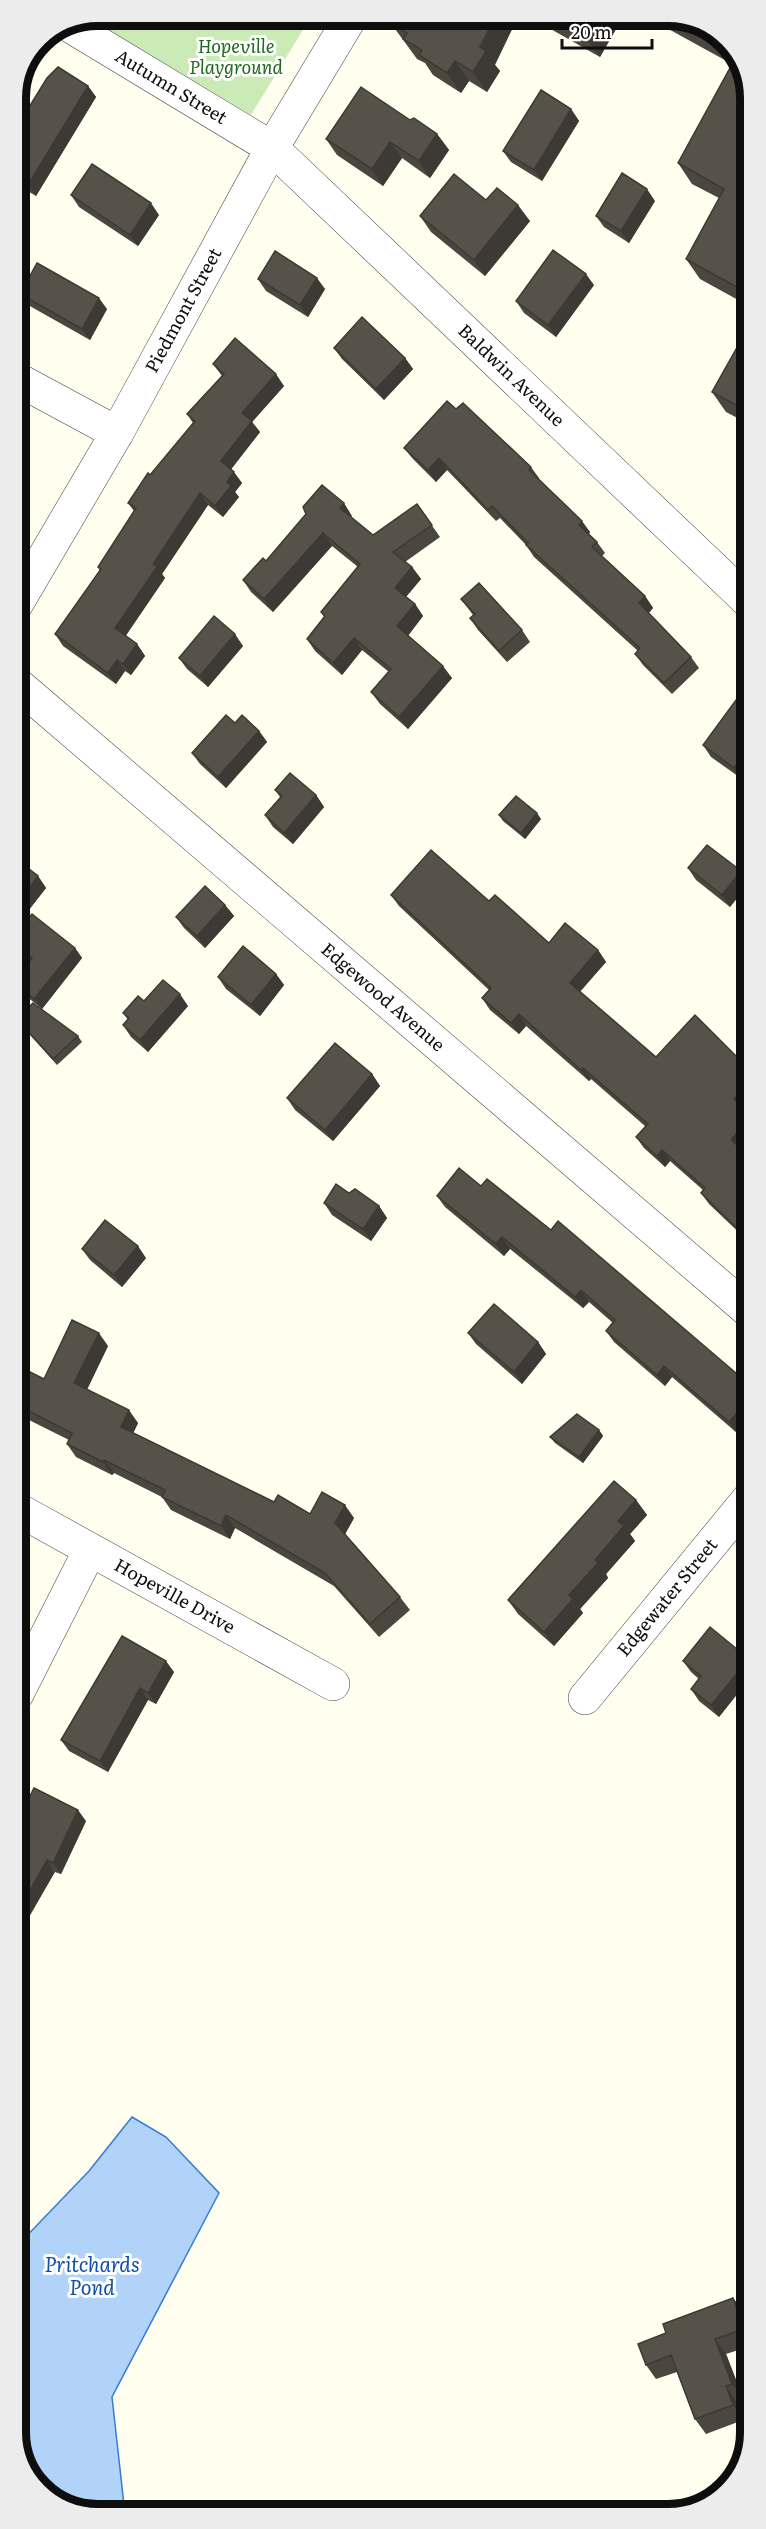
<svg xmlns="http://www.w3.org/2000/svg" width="766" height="2529" viewBox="0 0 766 2529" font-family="Literata,serif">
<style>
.green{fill:#caebb6}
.water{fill:#b1d3f9;stroke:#357cd3;stroke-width:1.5}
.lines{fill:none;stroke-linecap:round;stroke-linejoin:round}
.minor-casing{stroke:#414141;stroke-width:34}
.minor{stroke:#fff;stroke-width:33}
.wall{fill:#4b4640}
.shaded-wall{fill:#3d3934}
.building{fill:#57514a;stroke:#3d3934;stroke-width:1.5}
.labels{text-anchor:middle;stroke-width:6;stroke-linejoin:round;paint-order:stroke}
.park-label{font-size:18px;font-style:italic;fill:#20681b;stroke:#fff}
.street-label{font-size:18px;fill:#0e0e0e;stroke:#fff}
.water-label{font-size:20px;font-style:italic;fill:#124ea5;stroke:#fff}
.rim{fill:none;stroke:#0e0e0e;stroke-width:8}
</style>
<rect width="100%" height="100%" fill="#fffeef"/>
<polygon class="green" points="97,15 312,15 251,115 89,18"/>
<polygon class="water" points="132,2117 166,2137 219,2193 112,2397 125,2514 91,2514 43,2494 18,2453 17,2246 89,2171"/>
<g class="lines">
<g class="minor-casing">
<g id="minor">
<path id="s1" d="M70,26L272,148L749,602"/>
<polyline points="15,378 117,433"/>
<path id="s2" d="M16,605L117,433L272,148L352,15"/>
<path id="s3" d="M16,683L750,1312"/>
<path id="s4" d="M17,1509L333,1684"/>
<polyline points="17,1694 90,1550"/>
<path id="s5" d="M585,1698L750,1497"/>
</g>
</g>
<use href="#minor" class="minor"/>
</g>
<g class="wall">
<polygon points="526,15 624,15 600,57"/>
<polygon points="643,15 675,15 723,35 748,76 749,306 700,279 686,259 719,198 692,184 678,163 732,64"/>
<polygon points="390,22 495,65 500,71 487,92 469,81 461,93 433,75 425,63 417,59"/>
<polygon points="88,86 96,97 36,196 16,184 15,186 15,130"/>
<polygon points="571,109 579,121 542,181 511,162 503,151"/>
<polygon points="410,120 437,134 449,150 430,178 402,158 383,186 337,155 326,139"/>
<polygon points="71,195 159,215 138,246 79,207"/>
<polygon points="486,200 530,221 485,276 431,232 420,216"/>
<polygon points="655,201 629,243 604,227 596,216"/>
<polygon points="258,279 325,289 308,317 266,291"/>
<polygon points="594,285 556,337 524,313 516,301"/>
<polygon points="20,294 107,309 90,340 28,305"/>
<polygon points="749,326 749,424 726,412 712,392"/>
<polygon points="334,348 405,358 413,369 384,400 342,359"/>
<polygon points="213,364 284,386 252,422 260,432 231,469 242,483 235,492 239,497 223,517 208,505 162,574 165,578 125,636 137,644 145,656 131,675 125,671 116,684 63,646 55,634 100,571 98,567 134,511 128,503 193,423 187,414 222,376"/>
<polygon points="456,409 531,467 539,478 539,479 590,532 589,534 597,542 605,553 602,556 645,596 653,608 649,613 691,657 699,668 672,694 643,665 635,654 638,651 534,557 526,545 500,518 496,521 447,470 436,482 413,459 404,448"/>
<polygon points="417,504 440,537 405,562 412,567 421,579 406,597 415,604 423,616 408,636 452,678 408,729 380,704 371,692 389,672 362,650 342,675 315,651 307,639 324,617 321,612 358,567 332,546 273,612 251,592 243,580 266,561 352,516 351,517 373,535"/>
<polygon points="461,599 522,630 530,642 507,662 478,630 470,618 473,615"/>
<polygon points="243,646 208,687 187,669 179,658"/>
<polygon points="749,703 742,779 711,757 703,745"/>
<polygon points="235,723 259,731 267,742 226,788 200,764 192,753"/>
<polygon points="275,790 316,795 324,807 293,844 273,827 265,815 280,797"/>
<polygon points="499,815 541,819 525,839 503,821"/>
<polygon points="16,859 38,876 46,888 28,911 16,902"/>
<polygon points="688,868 749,883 730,907 696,880"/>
<polygon points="391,895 489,901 549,943 598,950 606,962 580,992 656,1057 744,1108 741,1148 750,1156 750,1243 709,1204 701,1193 703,1190 670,1161 665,1167 644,1148 636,1137 645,1126 591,1079 589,1081 526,1026 519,1034 490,1010 482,998 489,990 399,906"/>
<polygon points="225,905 234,916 205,948 184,928 176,917"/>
<polygon points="16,934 75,948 82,958 42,1009 21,992 16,985 16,978 30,961 18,951 16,948"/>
<polygon points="276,974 284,985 260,1016 226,989 218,977"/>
<polygon points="144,1001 188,1006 148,1052 131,1037 123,1025 128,1020 123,1013"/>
<polygon points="17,1019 78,1036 82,1042 57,1065 21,1025"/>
<polygon points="372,1074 380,1086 333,1141 295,1110 287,1098"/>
<polygon points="481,1186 551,1230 750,1385 750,1418 737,1433 672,1377 665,1386 614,1342 606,1331 613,1323 589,1302 583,1308 510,1249 504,1256 445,1207 437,1196"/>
<polygon points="349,1193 379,1206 387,1218 371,1241 332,1215 324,1203"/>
<polygon points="82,1249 146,1258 122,1287 90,1260"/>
<polygon points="468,1333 538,1342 546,1354 522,1384 476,1344"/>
<polygon points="108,1346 87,1389 138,1423 133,1433 274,1502 310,1514 354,1518 345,1534 400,1597 410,1610 379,1637 334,1586 235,1528 230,1539 171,1510 162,1497 114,1473 112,1475 76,1457 67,1444 69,1440 17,1414 16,1365 44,1379"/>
<polygon points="599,1430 603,1436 583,1463 555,1443 550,1437"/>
<polygon points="636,1500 647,1515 630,1534 635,1541 606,1574 608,1578 580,1609 583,1613 554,1646 518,1614 508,1600"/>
<polygon points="122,1636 174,1672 156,1704 148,1700 108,1772 69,1751 61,1740"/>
<polygon points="683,1661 750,1661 750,1678 719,1717 699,1701 691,1689 699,1679 691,1672"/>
<polygon points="86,1821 61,1874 55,1872 17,1822"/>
<polygon points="733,2298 744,2313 751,2334 751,2346 726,2354 743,2398 736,2401 743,2420 706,2434 695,2419 677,2372 656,2379 646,2365 666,2333"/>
</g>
<g class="shaded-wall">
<polygon points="496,15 519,15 495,65 500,71 487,92 473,72 480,47"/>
<polygon points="598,15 624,15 600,57 586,37"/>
<polygon points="455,61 469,81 461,93 447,73"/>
<polygon points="88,86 96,97 36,196 28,185"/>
<polygon points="571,109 579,121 542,181 534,170"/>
<polygon points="437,134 449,150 430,178 419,161"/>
<polygon points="390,142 402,158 383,186 372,169"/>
<polygon points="647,189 655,201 629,243 621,231"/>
<polygon points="151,203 159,215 138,246 130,235"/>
<polygon points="518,205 530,221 485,276 474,260"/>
<polygon points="586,274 594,285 556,337 548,325"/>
<polygon points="317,278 325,289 308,317 300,305"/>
<polygon points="99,298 107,309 90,340 82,329"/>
<polygon points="405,358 413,369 384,400 376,389"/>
<polygon points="276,374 284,386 252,422 260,432 229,472 221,461 242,413"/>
<polygon points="749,399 749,417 743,409"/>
<polygon points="439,458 447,470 436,482 428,470"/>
<polygon points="234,472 242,483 235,492 239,497 223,517 215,506 227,482"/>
<polygon points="200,493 208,505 162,574 165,578 123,640 115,628 153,564"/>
<polygon points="344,503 352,516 349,520 340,508"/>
<polygon points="582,521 590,532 587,536 579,525"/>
<polygon points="323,533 332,546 273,612 264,599"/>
<polygon points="412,567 421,579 403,600 395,588"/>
<polygon points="645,596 653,608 647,614 639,603"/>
<polygon points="415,604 423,616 405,639 397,626"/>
<polygon points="235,634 243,646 208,687 200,676"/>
<polygon points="354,638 362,650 342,675 333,663"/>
<polygon points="137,644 145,656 131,675 123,664"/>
<polygon points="117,660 125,671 116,684 108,673"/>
<polygon points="443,666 452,678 408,729 399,717"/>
<polygon points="259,731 267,742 226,788 218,777"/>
<polygon points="749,747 749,769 742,779 734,768"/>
<polygon points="316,795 324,807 293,844 284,833"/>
<polygon points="537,813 541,819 525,839 521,833"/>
<polygon points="16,837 19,841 16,846"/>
<polygon points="741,871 749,883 730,907 722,895"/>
<polygon points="38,876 46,888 28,911 20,900"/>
<polygon points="225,905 234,916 205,948 197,936"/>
<polygon points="75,948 82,958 42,1009 34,999"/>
<polygon points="598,950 606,962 577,994 570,983"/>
<polygon points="276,974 284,985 260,1016 251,1005"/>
<polygon points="180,994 188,1006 148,1052 140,1040"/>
<polygon points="519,1014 526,1026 519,1034 511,1023"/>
<polygon points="583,1068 591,1079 589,1081 581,1070"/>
<polygon points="372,1074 380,1086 333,1141 325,1130"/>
<polygon points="749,1083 749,1102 742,1110 734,1099"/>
<polygon points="749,1118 750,1138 739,1151 731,1140"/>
<polygon points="662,1150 670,1161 665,1167 657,1156"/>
<polygon points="379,1206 387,1218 371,1241 363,1229"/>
<polygon points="502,1237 510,1249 504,1256 496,1244"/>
<polygon points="138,1246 146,1258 122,1287 114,1275"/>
<polygon points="581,1290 589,1302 583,1308 575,1297"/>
<polygon points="99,1333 108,1346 84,1396 74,1383"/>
<polygon points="538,1342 546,1354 522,1384 514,1372"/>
<polygon points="664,1366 672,1377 665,1386 657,1375"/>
<polygon points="750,1398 750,1418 737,1433 729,1422"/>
<polygon points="129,1410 138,1423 130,1440 121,1427"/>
<polygon points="599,1430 603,1436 583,1463 579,1457"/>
<polygon points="104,1460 114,1473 112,1475 103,1462"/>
<polygon points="636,1500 647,1515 630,1534 635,1541 606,1574 608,1578 580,1609 583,1613 554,1646 544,1632 595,1560 618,1521"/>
<polygon points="345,1505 354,1518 344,1536 335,1523"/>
<polygon points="226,1515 235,1528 230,1539 221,1526"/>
<polygon points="749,1659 750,1661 750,1678 719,1717 711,1705"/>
<polygon points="166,1661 174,1672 156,1704 148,1693"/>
<polygon points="140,1688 148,1700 108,1772 100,1761"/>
<polygon points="78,1810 86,1821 61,1874 53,1863"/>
<polygon points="47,1860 55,1872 17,1938 17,1913"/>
<polygon points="733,2298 744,2313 751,2334 751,2339 744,2329"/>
<polygon points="715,2339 726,2354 743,2398 732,2384"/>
<polygon points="726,2386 736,2401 743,2420 733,2405"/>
</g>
<g class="building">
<polygon points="395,15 496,15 480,47 486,51 473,72 455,61 447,73 419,55 422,50 403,39 407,33 390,22"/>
<polygon points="548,15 598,15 586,37"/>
<polygon points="666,15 675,15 723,35 734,52"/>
<polygon points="736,57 748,76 749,294 686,259 724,189 678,163"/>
<polygon points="58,67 88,86 28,185 15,177 15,130 47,78"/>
<polygon points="361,87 410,120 414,118 437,134 419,161 390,142 372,169 326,139"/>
<polygon points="541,90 571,109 534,170 503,151"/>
<polygon points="92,164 151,203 130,235 71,195"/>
<polygon points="622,173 647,189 621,231 596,216"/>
<polygon points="454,174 486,200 497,188 518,205 474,260 420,216"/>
<polygon points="553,250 586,274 548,325 516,301"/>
<polygon points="275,251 317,278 300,305 258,279"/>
<polygon points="37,263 99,298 82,329 20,294"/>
<polygon points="362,317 405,358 376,389 334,348"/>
<polygon points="749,326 749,399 743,409 712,392"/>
<polygon points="235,338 276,374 242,413 252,421 221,461 234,472 227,482 231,486 215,506 200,493 153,564 157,567 115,628 137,644 123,664 117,660 108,673 55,634 101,569 98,567 136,508 128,503 148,473 150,475 195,421 187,414 224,374 213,364"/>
<polygon points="447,401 456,409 463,403 531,467 529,470 582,521 579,525 597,542 592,547 645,596 639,603 691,657 664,683 635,654 640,648 526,545 528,543 492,506 488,510 439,458 428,470 404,448"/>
<polygon points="322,485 344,503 340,508 373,535 417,504 432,525 393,552 412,567 395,588 415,604 397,626 443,666 399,717 371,692 391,669 354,638 333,663 307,639 325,616 321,612 360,564 323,533 264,599 243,580 263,558 266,561 306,514 303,507"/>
<polygon points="479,583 522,630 499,651 470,618 475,614 461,599"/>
<polygon points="214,616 235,634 200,676 179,658"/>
<polygon points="739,696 749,703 749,747 734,768 703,745"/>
<polygon points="226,715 235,723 242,715 259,731 218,777 192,753"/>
<polygon points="290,773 316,795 284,833 265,815 282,796 275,790"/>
<polygon points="516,796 537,813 521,833 499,815"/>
<polygon points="707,845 741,871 722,895 688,868"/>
<polygon points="431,850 489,901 495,895 549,943 565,923 598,950 570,983 656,1057 695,1015 749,1069 749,1083 734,1099 749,1113 749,1118 731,1140 750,1156 750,1239 737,1228 701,1193 705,1188 662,1150 657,1156 636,1137 648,1124 583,1068 581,1070 519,1014 511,1023 482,998 491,988 391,895"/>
<polygon points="16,859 38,876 20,900 16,897"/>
<polygon points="205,886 225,905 197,936 176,917"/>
<polygon points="32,914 75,948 34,999 16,984 16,978 32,958 16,945 16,934"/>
<polygon points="243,946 276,974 251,1005 218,977"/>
<polygon points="163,980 180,994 140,1040 123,1025 129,1018 123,1013 138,996 144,1001"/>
<polygon points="33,1003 78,1036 53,1059 17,1019"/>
<polygon points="335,1043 372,1074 325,1130 287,1098"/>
<polygon points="459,1168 481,1186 487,1179 551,1230 558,1221 750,1385 750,1398 729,1422 664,1366 657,1375 606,1331 615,1320 581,1290 575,1297 502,1237 496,1244 437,1196"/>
<polygon points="336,1184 349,1193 355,1189 379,1206 363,1229 324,1203"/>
<polygon points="105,1220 138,1246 114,1275 82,1249"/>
<polygon points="494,1304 538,1342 514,1372 468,1333"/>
<polygon points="72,1320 99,1333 74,1383 129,1410 121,1427 274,1502 278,1495 310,1514 322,1492 345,1505 335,1523 400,1597 370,1624 325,1573 226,1515 221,1526 162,1497 165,1490 104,1460 103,1462 67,1444 72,1433 17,1405 16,1365 44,1379"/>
<polygon points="577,1414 599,1430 579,1457 550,1437"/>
<polygon points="614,1481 636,1500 618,1521 624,1526 595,1560 598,1563 569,1595 573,1599 544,1632 508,1600"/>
<polygon points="710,1627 749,1659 711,1705 691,1689 701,1676 683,1661"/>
<polygon points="122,1636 166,1661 148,1693 140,1688 100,1761 61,1740"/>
<polygon points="34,1788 78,1810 53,1863 47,1860 17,1913 17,1833 21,1824 17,1822"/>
<polygon points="733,2298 744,2329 715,2339 732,2384 726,2386 733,2405 695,2419 671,2355 646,2365 638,2344 666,2333 663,2324"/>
</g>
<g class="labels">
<g class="park-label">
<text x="236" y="53">Hopeville<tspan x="236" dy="21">Playground</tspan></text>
</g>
<g class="street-label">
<text dy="6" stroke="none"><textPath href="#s1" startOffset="118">Autumn Street</textPath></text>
<text dy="6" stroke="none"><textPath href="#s2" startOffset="339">Piedmont Street</textPath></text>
<text dy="6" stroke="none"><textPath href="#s1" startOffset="566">Baldwin Avenue</textPath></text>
<text dy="6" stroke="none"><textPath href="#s3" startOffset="483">Edgewood Avenue</textPath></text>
<text dy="6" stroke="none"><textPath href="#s4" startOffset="180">Hopeville Drive</textPath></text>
<text dy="6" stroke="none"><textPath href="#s5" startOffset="130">Edgewater Street</textPath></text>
</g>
<g class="water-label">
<text x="92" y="2272">Pritchards<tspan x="92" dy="23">Pond</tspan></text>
</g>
</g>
<path d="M0 0H766V2529H0ZM98 26H668A72 72 0 0 1 740 98V2432A72 72 0 0 1 668 2504H98A72 72 0 0 1 26 2432V98A72 72 0 0 1 98 26Z" fill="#ececec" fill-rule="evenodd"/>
<path class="rim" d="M98 26H668A72 72 0 0 1 740 98V2432A72 72 0 0 1 668 2504H98A72 72 0 0 1 26 2432V98A72 72 0 0 1 98 26Z"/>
<path d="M562 39v9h90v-9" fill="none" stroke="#0e0e0e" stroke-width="3"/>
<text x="571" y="39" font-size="18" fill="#0e0e0e" stroke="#ffffff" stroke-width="4.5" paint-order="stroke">20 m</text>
</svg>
